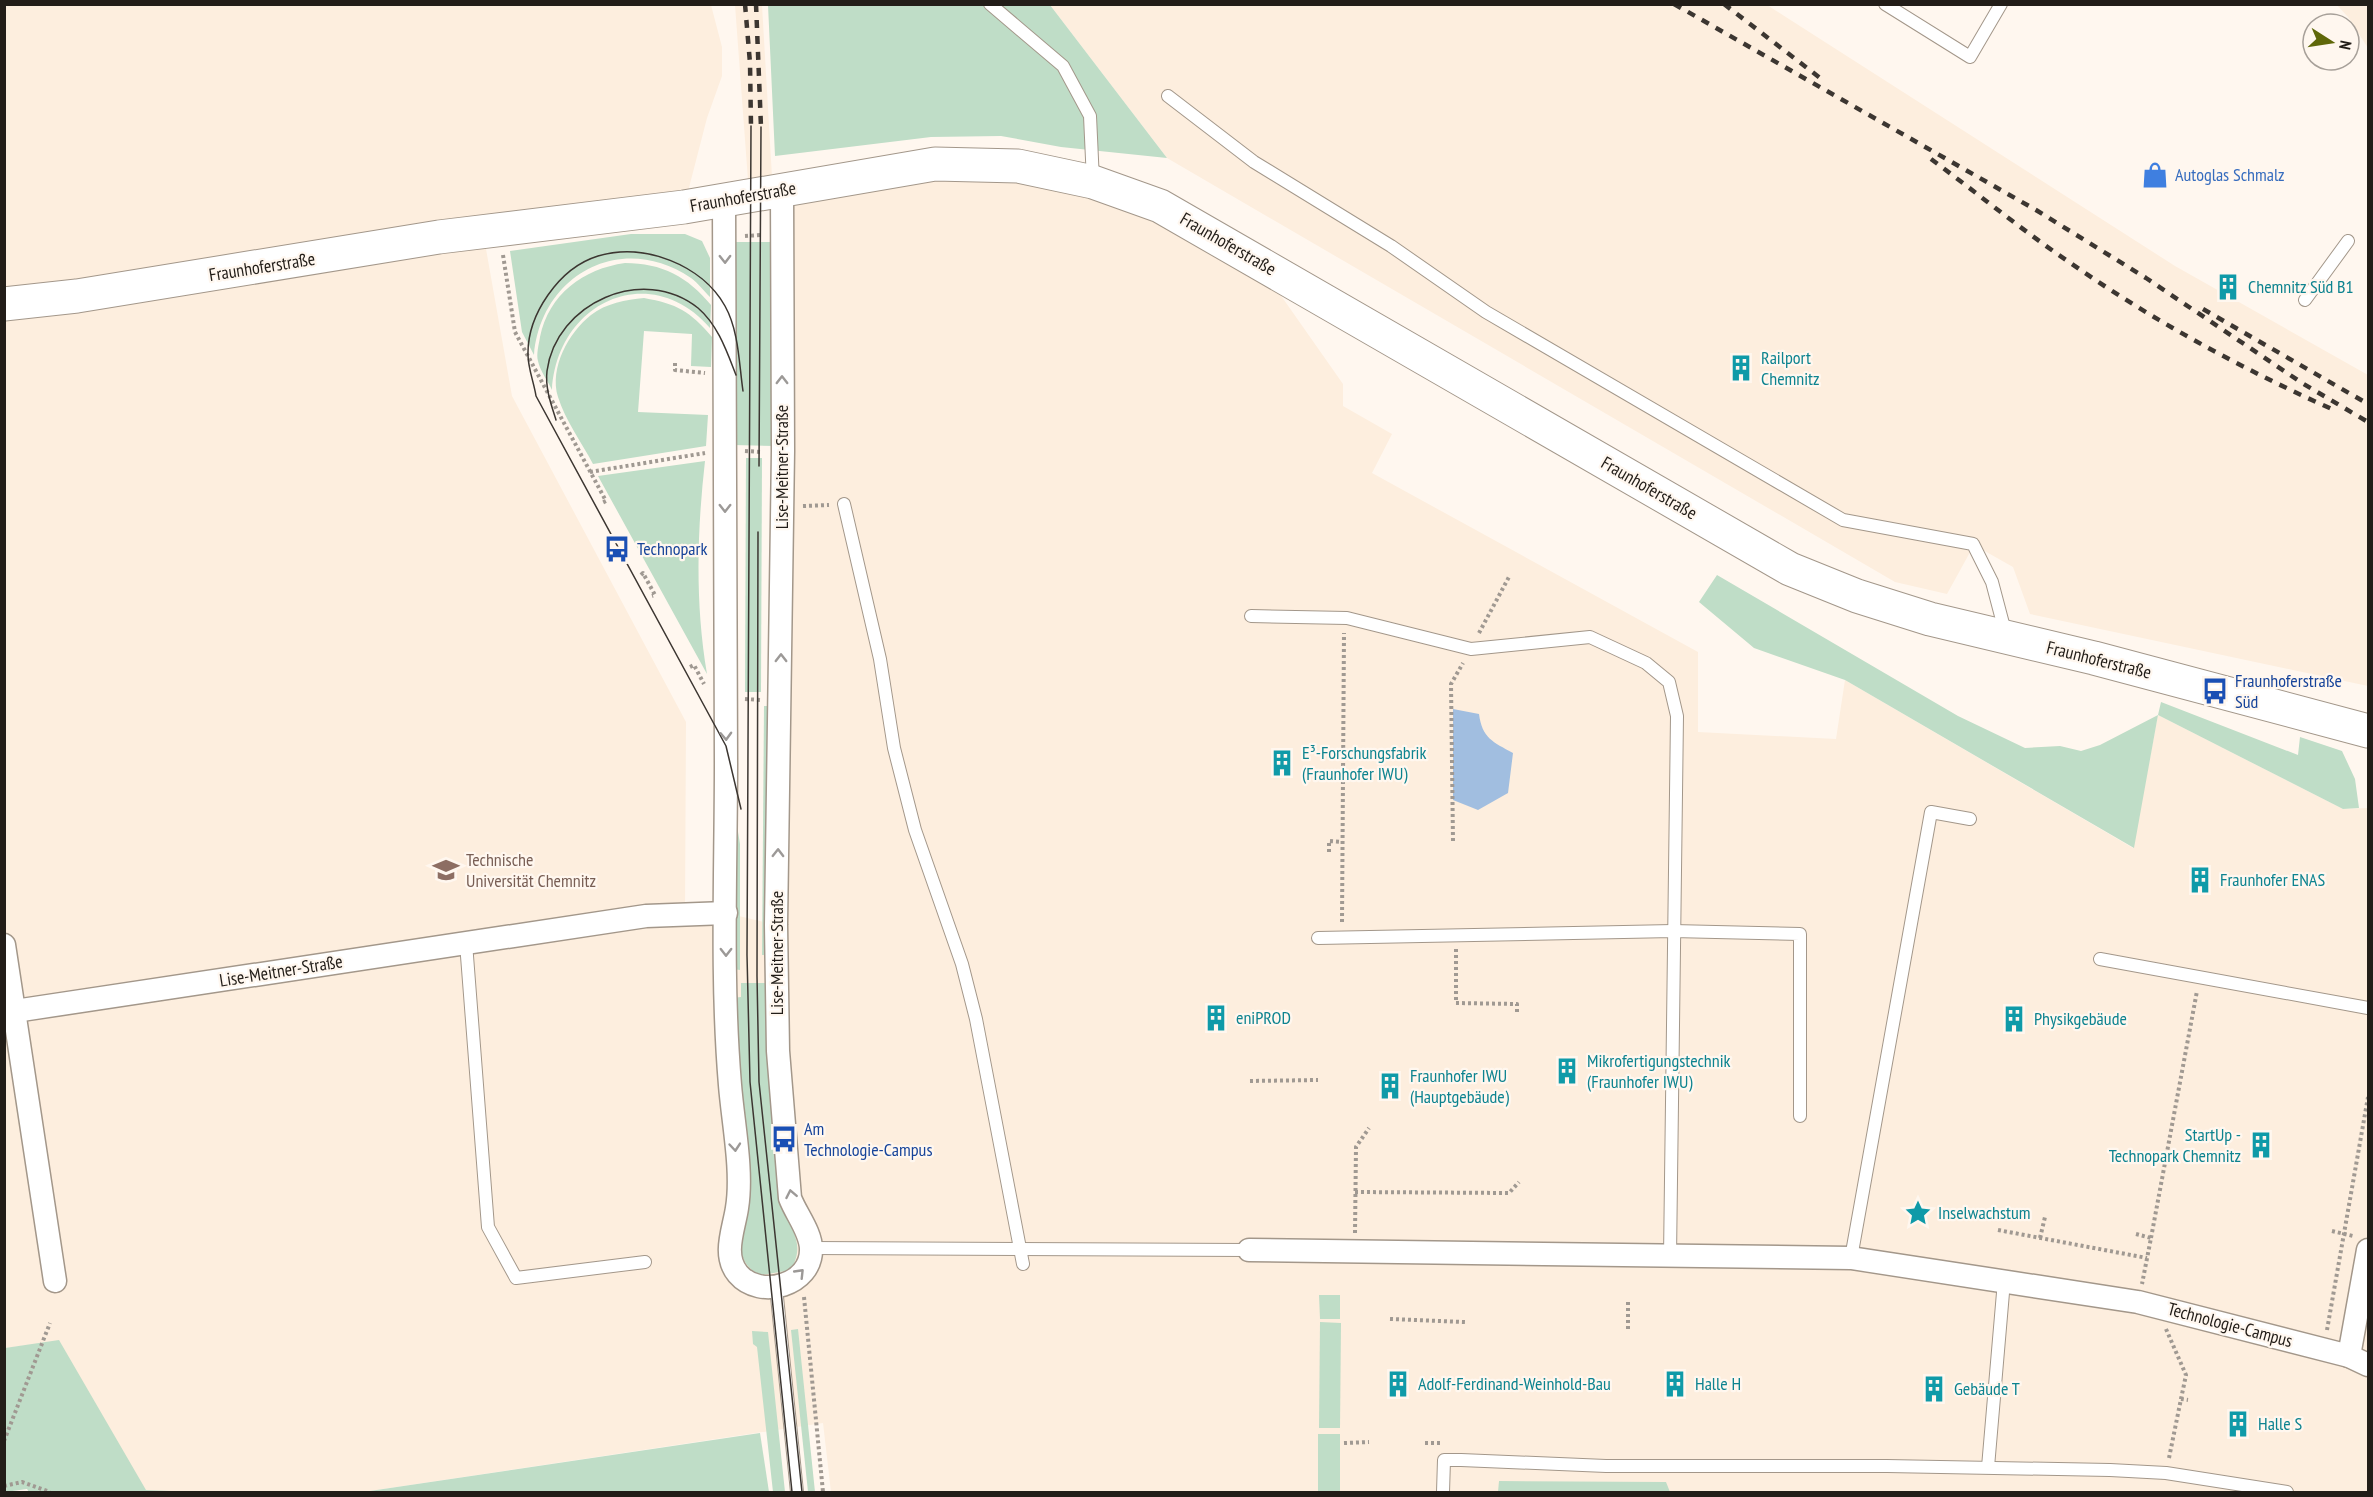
<svg xmlns="http://www.w3.org/2000/svg" width="2373" height="1497" viewBox="0 0 2373 1497" font-family="'PT Sans Narrow',sans-serif">
<style>
.built{fill:#fdeede}
.green{fill:#bfddc7}
.water{fill:#a1bee0}
.lines{fill:none;stroke-linecap:round;stroke-linejoin:round}
.service-casing{stroke:#a3978a;stroke-width:14}
.minor-casing{stroke:#a3978a;stroke-width:25}
.secondary-casing{stroke:#a3978a;stroke-width:35}
.path{stroke:#a09992;stroke-width:4;stroke-dasharray:3 3;stroke-linecap:butt}
.service{stroke:#fff;stroke-width:12}
.minor{stroke:#fff;stroke-width:22}
.secondary{stroke:#fff;stroke-width:33}
.tram{stroke:#3c3631;stroke-width:1.5}
.rail{stroke:#3c3631;stroke-width:4.5;stroke-dasharray:8 8;stroke-linecap:butt}
.oneway{stroke:#9c9997}
.labels{text-anchor:middle;stroke-width:4.5;stroke-linejoin:round;paint-order:stroke}
.shop-label{font-size:18px;fill:#366cbe;stroke:#fff7ef;text-anchor:start}
.street-label{font-size:18px;fill:#221d18;stroke:#fff7ef}
.culture-label{font-size:18px;fill:#0d838f;stroke:#fff7ef;text-anchor:start}
.transit-label{font-size:18px;fill:#164399;stroke:#fff7ef;text-anchor:start}
.education-label{font-size:18px;fill:#785e54;stroke:#fff7ef;text-anchor:start}
</style>
<rect width="100%" height="100%" fill="#fff7ef"/>
<g class="built">
<polygon points="5,5 711,5 722,47 722,76 707,118 684,207 483,232 512,396 686,722 685,914 726,913 776,925 782,190 1018,166 1256,260 1343,384 1343,406 1392,434 1372,473 1698,652 1698,732 1836,739 1845,680 2133,848 2158,715 2343,809 2368,808 2368,1492 831,1492 823,1423 363,1492 146,1491 59,1341 5,1348"/>
<polygon points="735,5 762,5 772,177 748,180"/>
<polygon points="1050,5 1767,5 2175,266 2368,375 2368,686 2030,614 2013,567 1974,545 1947,594 1895,582 1167,158"/>
<polygon points="2337,5 2368,5 2368,48 2348,17"/>
</g>
<g class="green">
<polygon points="768,5 1050,5 1167,158 1061,147 1001,136 931,137 775,156"/>
<path d="M631,234H685L702,241L710,258V297C704,291 698,283 691,278C622,231 541,274 534,355L522,332L510,251Z"/>
<polygon points="734,242 776,242 775,446 733,445"/>
<path d="M625,263C662,263 688,277 711,305L710,328C650,259 557,302 552,390C548,381 540,371 538,361C536,354 539,344 540,337C549,294 583,269 625,263Z"/>
<path d="M644,298C677,304 690,311 712,337L711,367L691,366L692,334L644,331L638,412L708,415L706,446L593,464C582,443 565,420 558,397C549,368 569,332 591,315C606,303 626,300 644,298Z"/>
<polygon points="746,458 762,458 761,692 745,692"/>
<path d="M705,461C697,531 695,604 707,674L598,476Z"/>
<polygon points="1717,575 1958,716 2025,748 2060,746 2081,751 2100,745 2158,715 2161,702 2298,755 2300,737 2342,751 2355,779 2359,808 2343,809 2158,715 2134,848 1845,680 1754,648 1699,602"/>
<polygon points="764,706 774,706 770,955 762,955"/>
<polygon points="734,807 740,844 740,970 733,969"/>
<path d="M741,983H769L787,1213C794,1237 804,1245 791,1270L762,1275C749,1271 742,1261 741,1248L732,998L741,997Z"/>
<polygon points="1319,1295 1340,1295 1340,1319 1320,1319"/>
<polygon points="1320,1322 1341,1323 1340,1428 1319,1428"/>
<polygon points="798,1329 815,1492 808,1492 791,1330"/>
<polygon points="752,1331 768,1332 785,1492 773,1492 757,1347 753,1344"/>
<polygon points="59,1340 146,1490 196,1492 29,1492 27,1489 5,1492 5,1348"/>
<polygon points="760,1433 769,1492 363,1492"/>
<rect x="1318" y="1434" width="22" height="58"/>
<polygon points="1499,1481 1666,1482 1670,1492 1498,1492"/>
</g>
<path class="water" d="M1453,709L1479,714C1482,738 1493,742 1513,753L1508,793L1478,810L1453,800Z"/>
<g class="lines">
<g class="service-casing">
<g id="service">
<polyline points="990,4 1063,66 1090,116 1093,181"/>
<polyline points="1885,4 1970,57 2001,4"/>
<polyline points="1168,96 1254,162 1391,246 1486,312 1843,520 1973,544 1992,582 2006,635"/>
<polyline points="2305,300 2348,241"/>
<polyline points="844,504 880,659 894,748 915,830 962,964 976,1019 1023,1264"/>
<polyline points="1251,616 1347,618 1471,649 1590,637 1646,663 1669,682 1677,716 1670,1257"/>
<polyline points="1318,938 1673,931 1800,934 1800,1116"/>
<polyline points="466,943 488,1227 516,1278 645,1262"/>
<polyline points="2100,959 2368,1008"/>
<polyline points="811,1248 1249,1250"/>
<polyline points="1851,1258 1931,812 1970,819"/>
<polyline points="776,1287 797,1492"/>
<polyline points="1988,1467 2004,1281"/>
<polyline points="1443,1492 1444,1460 1461,1460 1606,1466 1887,1466 2110,1470 2166,1473 2287,1492"/>
</g>
</g>
<g class="minor-casing">
<g id="minor">
<path d="M724,200C726,388 726,576 726,763C726,870 721,978 730,1085C733,1123 743,1171 737,1208C734,1229 722,1255 738,1274C760,1300 812,1285 811,1249C811,1232 796,1214 790,1198L778,1051L776,925L783,451L782,190"/>
<polyline points="4,945 55,1281"/>
<polyline points="15,1011 646,916 726,913"/>
<polyline points="1249,1250 1851,1258 2138,1302 2349,1356 2368,1365"/>
<polyline points="2349,1356 2368,1250"/>
</g>
</g>
<g class="secondary-casing">
<polyline id="secondary" points="4,304 77,296 439,237 684,207 935,164 1018,166 1093,182 1160,206 1790,569 1857,596 1930,619 2094,658 2368,731"/>
</g>
<g class="path">
<polyline points="745,236 761,235"/>
<polyline points="503,255 515,332 606,501 602,503"/>
<polyline points="675,363 675,370 705,373"/>
<polyline points="745,451 762,452"/>
<polyline points="590,472 705,453"/>
<polyline points="803,506 829,505"/>
<polyline points="641,575 643,573 655,595 652,596"/>
<polyline points="1479,633 1510,575"/>
<polyline points="690,667 694,665 704,684"/>
<polyline points="745,699 761,700"/>
<polyline points="1453,841 1451,684 1463,663"/>
<polyline points="1329,852 1329,841 1342,842"/>
<polyline points="1342,922 1344,633"/>
<polyline points="1456,949 1456,1003 1517,1004 1517,1014"/>
<polyline points="1250,1081 1318,1080"/>
<polyline points="1355,1192 1509,1193 1519,1182"/>
<polyline points="1998,1230 2147,1258"/>
<polyline points="2332,1231 2353,1236"/>
<polyline points="1355,1233 1356,1147 1369,1128"/>
<polyline points="2136,1234 2151,1238 2142,1284"/>
<polyline points="2040,1238 2045,1217"/>
<polyline points="2151,1238 2197,991"/>
<polyline points="804,1297 823,1492"/>
<polyline points="1628,1302 1628,1332"/>
<polyline points="1390,1319 1465,1322"/>
<polyline points="2166,1329 2186,1375 2181,1399"/>
<polyline points="2327,1330 2368,1097"/>
<polyline points="4,1441 50,1323"/>
<polyline points="1344,1443 1369,1442"/>
<polyline points="1425,1443 1442,1443"/>
<polyline points="2169,1458 2181,1399 2188,1400"/>
<polyline points="4,1486 22,1482 50,1492"/>
</g>
<use href="#service" class="service"/>
<use href="#minor" class="minor"/>
<use href="#secondary" class="secondary"/>
<g class="tram">
<polyline points="751,126 747,955 750,1082 792,1492"/>
<path d="M556,420C551,404 545,388 547,371C556,303 643,264 698,308C718,325 727,352 736,375"/>
<polyline points="759,466 761,127"/>
<polyline points="758,532 757,976 759,1082 802,1492"/>
<path d="M741,809L726,746L536,396C534,383 528,368 528,355C527,315 559,268 598,256C644,242 702,265 725,306C739,331 739,364 743,391"/>
</g>
<g class="rail">
<polyline points="745,4 750,63 751,126"/>
<polyline points="756,4 761,127"/>
<polyline points="1674,4 2036,210 2146,278 2302,383 2368,422"/>
<polyline points="1724,4 1824,81"/>
<path d="M1931,159C1977,193 2022,230 2069,262C2152,320 2242,369 2334,410"/>
<polyline points="2203,309 2368,404"/>
</g>
</g>
<defs><path id="oneway-chevron" d="M-2-3.5L2.5 0L-2 3.5" fill="none" stroke-width="1.6" stroke-linecap="round" stroke-linejoin="round" transform="scale(1.5)"/></defs>
<g class="oneway">
<use href="#oneway-chevron" transform="translate(725 259) rotate(89)"/>
<use href="#oneway-chevron" transform="translate(782 380) rotate(-90)"/>
<use href="#oneway-chevron" transform="translate(725 508) rotate(90)"/>
<use href="#oneway-chevron" transform="translate(781 658) rotate(-90)"/>
<use href="#oneway-chevron" transform="translate(726 736) rotate(88)"/>
<use href="#oneway-chevron" transform="translate(778 853) rotate(-89)"/>
<use href="#oneway-chevron" transform="translate(726 952) rotate(90)"/>
<use href="#oneway-chevron" transform="translate(735 1147) rotate(85)"/>
<use href="#oneway-chevron" transform="translate(791 1194) rotate(-101)"/>
<use href="#oneway-chevron" transform="translate(800 1273) rotate(-46)"/>
</g>
<defs>
<g id="shop-bare" transform="scale(2.07)"><path d="M-5-2.5h2.3a2.7 3.5 0 0 1 5.4 0H5L5.5 6h-11ZM-1.5-2.5h3a1.5 2.3 0 0 0-3 0Z" fill="#3f7fe0" stroke="#fff7ef" stroke-width="2.5" paint-order="stroke"/></g>
<g id="building-bare" transform="scale(2.07)"><path d="M-4-6H4V6H1V3H-1V6H-4ZM-2.5-4.3h1.7v1.8h-1.7ZM.8-4.3h1.7v1.8H.8ZM-2.5-1h1.7V.8h-1.7ZM.8-1h1.7V.8H.8Z" fill="#0f9aa8" stroke="#fff7ef" stroke-width="2.5" paint-order="stroke"/></g>
<g id="bus-bare" transform="scale(2.07)"><path d="M-5-6H5V4H4V6H2V4H-2V6H-4V4H-5ZM-3.5-4V0h7V-4ZM-3.5 1.2v1.5H-2V1.2ZM2 1.2v1.5H3.5V1.2Z" fill="#1a4fb4" stroke="#fff7ef" stroke-width="2.5" paint-order="stroke"/></g>
<g id="university-bare" transform="scale(2.07)"><path d="M0-5L7-2L0 1L-7-2ZM-4 1L0 2.5L4 1V4Q0 6-4 4Z" fill="#8d6e63" stroke="#fff7ef" stroke-width="2.5" paint-order="stroke"/></g>
<g id="sight-bare" transform="scale(2.07)"><path d="M0-6L1.8-2.2L6-1.7L2.9 1.2L3.7 5.4L0 3.3L-3.7 5.4L-2.9 1.2L-6-1.7L-1.8-2.2Z" fill="#0f9aa8" stroke="#fff7ef" stroke-width="2.5" paint-order="stroke"/></g>
</defs>
<g fill-rule="evenodd">
<use href="#shop-bare" x="2155" y="175"/>
<use href="#building-bare" x="2228" y="287"/>
<use href="#building-bare" x="1741" y="368"/>
<use href="#bus-bare" x="617" y="549"/>
<use href="#bus-bare" x="2215" y="691"/>
<use href="#building-bare" x="1282" y="763"/>
<use href="#university-bare" x="446" y="870"/>
<use href="#building-bare" x="2200" y="880"/>
<use href="#building-bare" x="1216" y="1018"/>
<use href="#building-bare" x="2014" y="1019"/>
<use href="#building-bare" x="1567" y="1071"/>
<use href="#building-bare" x="1390" y="1086"/>
<use href="#bus-bare" x="784" y="1139"/>
<use href="#building-bare" x="2261" y="1145"/>
<use href="#sight-bare" x="1918" y="1213"/>
<use href="#building-bare" x="1398" y="1384"/>
<use href="#building-bare" x="1675" y="1384"/>
<use href="#building-bare" x="1934" y="1389"/>
<use href="#building-bare" x="2238" y="1424"/>
</g>
<g class="labels">
<g class="shop-label">
<text x="2175" y="181">Autoglas Schmalz</text>
</g>
<g class="street-label">
<text transform="translate(743 197) rotate(-10)" y="6">Fraunhoferstraße</text>
<text transform="translate(1228 244) rotate(30)" y="6">Fraunhoferstraße</text>
<text transform="translate(262 267) rotate(-9)" y="6">Fraunhoferstraße</text>
<text transform="translate(782 467) rotate(-90)" y="6">Lise-Meitner-Straße</text>
<text transform="translate(1649 488) rotate(30)" y="6">Fraunhoferstraße</text>
<text transform="translate(2099 660) rotate(14)" y="6">Fraunhoferstraße</text>
<text transform="translate(777 953) rotate(-90)" y="6">Lise-Meitner-Straße</text>
<text transform="translate(281 971) rotate(-9)" y="6">Lise-Meitner-Straße</text>
<text transform="translate(2230 1325) rotate(15)" y="6">Technologie-Campus</text>
</g>
<g class="culture-label">
<text x="2248" y="293">Chemnitz Süd B1</text>
<text x="1761" y="364">Railport<tspan x="1761" dy="21">Chemnitz</tspan></text>
<text x="1302" y="759">E³-Forschungsfabrik<tspan x="1302" dy="21">(Fraunhofer IWU)</tspan></text>
<text x="2220" y="886">Fraunhofer ENAS</text>
<text x="1236" y="1024">eniPROD</text>
<text x="2034" y="1025">Physikgebäude</text>
<text x="1587" y="1067">Mikrofertigungstechnik<tspan x="1587" dy="21">(Fraunhofer IWU)</tspan></text>
<text x="1410" y="1082">Fraunhofer IWU<tspan x="1410" dy="21">(Hauptgebäude)</tspan></text>
<text x="2241" y="1141" text-anchor="end">StartUp -<tspan x="2241" dy="21">Technopark Chemnitz</tspan></text>
<text x="1938" y="1219">Inselwachstum</text>
<text x="1418" y="1390">Adolf-Ferdinand-Weinhold-Bau</text>
<text x="1695" y="1390">Halle H</text>
<text x="1954" y="1395">Gebäude T</text>
<text x="2258" y="1430">Halle S</text>
</g>
<g class="transit-label">
<text x="637" y="555">Technopark</text>
<text x="2235" y="687">Fraunhoferstraße<tspan x="2235" dy="21">Süd</tspan></text>
<text x="804" y="1135">Am<tspan x="804" dy="21">Technologie-Campus</tspan></text>
</g>
<g class="education-label">
<text x="466" y="866">Technische<tspan x="466" dy="21">Universität Chemnitz</tspan></text>
</g>
</g>
<rect width="2373" height="1497" fill="none" stroke="#221d18" stroke-width="12"/>
<g transform="translate(2331 42) rotate(102)"><circle r="28" fill="#fff7ef" stroke="#a7a099" stroke-width="1.5"/>
<path d="M0-4.5L10 22L0 15L-10 22Z" fill="#5f6709"/>
<text y="-9" font-size="16" font-weight="bold" text-anchor="middle" fill="#221d18">N</text>
</g>
</svg>
